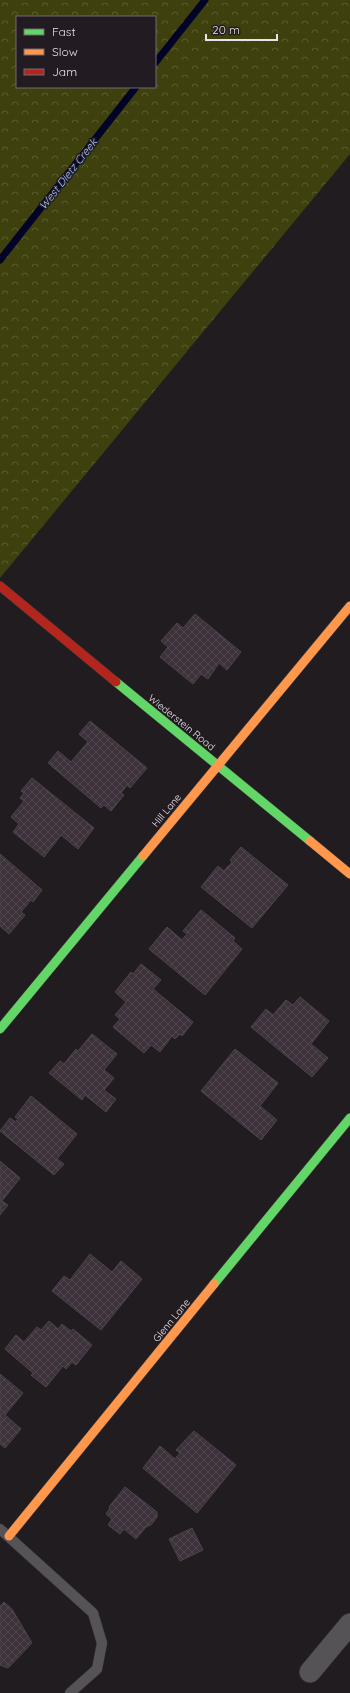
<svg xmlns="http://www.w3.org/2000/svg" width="350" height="1693" viewBox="0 0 350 1693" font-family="Quicksand,sans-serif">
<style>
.park{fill:url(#park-crowns);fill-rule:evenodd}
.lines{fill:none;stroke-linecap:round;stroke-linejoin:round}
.stream{stroke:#030328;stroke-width:7}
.building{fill:url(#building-cross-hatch);stroke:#494648}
.lane-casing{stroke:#3a3739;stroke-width:11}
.street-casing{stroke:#3a3739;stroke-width:22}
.fast-casing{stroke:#3a3739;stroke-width:10}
.slow-casing{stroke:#3a3739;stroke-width:10}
.jam-casing{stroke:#3a3739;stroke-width:10}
.lane{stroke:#565356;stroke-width:10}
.street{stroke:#565356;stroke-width:21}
.fast{stroke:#63d668;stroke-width:9}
.slow{stroke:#ff974d;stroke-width:9}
.jam{stroke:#b3261e;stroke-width:9}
.labels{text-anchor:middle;stroke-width:3;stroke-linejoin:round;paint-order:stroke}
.street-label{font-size:10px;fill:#e7e3e7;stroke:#221b21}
.water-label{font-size:11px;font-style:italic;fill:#a4c1ff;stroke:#221b21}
</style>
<defs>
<pattern id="park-crowns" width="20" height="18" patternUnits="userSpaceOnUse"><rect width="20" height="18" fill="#3e410e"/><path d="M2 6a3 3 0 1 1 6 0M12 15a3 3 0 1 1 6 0" fill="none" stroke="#5a5c31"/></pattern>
<pattern id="building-cross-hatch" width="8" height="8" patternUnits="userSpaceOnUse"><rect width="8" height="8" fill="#3d323b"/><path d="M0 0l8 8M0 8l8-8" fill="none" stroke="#50464e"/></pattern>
</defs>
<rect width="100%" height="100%" fill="#211c20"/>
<path class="park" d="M0,0H350V154L0,578ZM17,17H155V87H17Z"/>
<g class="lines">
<g class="stream">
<polyline points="155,63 205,0"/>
<polyline points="0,260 136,87"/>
</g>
</g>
<g class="building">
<polygon points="195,614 241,652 227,670 219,663 208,679 201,674 193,684 160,657 168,647 161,641 177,623 183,628"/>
<polygon points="90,721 147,768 130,788 127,785 121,793 124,795 111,811 104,805 101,808 48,763 58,751 71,762 88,742 79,734"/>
<polygon points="32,778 94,828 78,849 61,835 44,857 13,832 19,824 11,817 24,801 20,798 24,793 21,791"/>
<polygon points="241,847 288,885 252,928 201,887 218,866 224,871 228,866 229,866 232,862 230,860"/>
<polygon points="0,854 42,890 33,902 31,900 21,912 25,915 9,934 0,926"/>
<polygon points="201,910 235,938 233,941 242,949 205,995 149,949 167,927 182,940 187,934 183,931"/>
<polygon points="141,964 161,980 153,989 193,1022 182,1036 180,1034 175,1039 172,1036 160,1052 151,1045 144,1053 113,1027 120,1019 115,1015 126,1002 115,992 131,972 133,974"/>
<polygon points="300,997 329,1021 311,1044 328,1058 312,1077 251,1027 266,1009 273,1015 286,1000 293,1005"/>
<polygon points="92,1034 117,1054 104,1070 114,1078 104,1090 116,1099 106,1112 85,1095 82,1100 49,1073 60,1061 64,1064 76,1049 78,1051"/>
<polygon points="235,1049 278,1083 260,1106 277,1120 261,1140 201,1091"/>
<polygon points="31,1096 77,1134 57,1159 64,1164 54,1175 0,1131 10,1118 16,1122 18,1119 15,1117"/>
<polygon points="0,1161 20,1178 2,1201 8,1205 0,1215"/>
<polygon points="90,1254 112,1272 121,1261 142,1279 101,1330 52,1291 64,1276 70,1280"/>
<polygon points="49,1321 58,1329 62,1324 71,1331 73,1329 92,1345 76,1365 72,1362 66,1369 63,1366 46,1387 31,1375 33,1373 5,1349 16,1335 24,1342 37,1327 41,1330"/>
<polygon points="0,1374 23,1393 5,1415 21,1429 5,1448 0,1444"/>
<polygon points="194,1431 236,1465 197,1513 143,1468 160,1446 175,1459 180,1453 176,1450"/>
<polygon points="125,1487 157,1512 157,1517 151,1525 146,1527 136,1539 124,1529 120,1534 108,1525 112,1519 106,1514 110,1508 109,1507"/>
<polygon points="192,1528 203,1550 180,1561 169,1539"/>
<polygon points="4,1602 12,1609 32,1643 8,1668 0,1665 0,1606"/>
</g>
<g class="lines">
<g class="lane-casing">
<polyline id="lane" points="0,1529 93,1613 102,1643 97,1669 70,1693"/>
</g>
<g class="street-casing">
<polyline id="street" points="310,1672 350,1624"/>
</g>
<g class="fast-casing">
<g id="fast">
<polyline points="116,682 310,841"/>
<polyline points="0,1029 143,856"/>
<polyline points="214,1284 350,1118"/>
</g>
</g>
<g class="slow-casing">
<g id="slow">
<polyline points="310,841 350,874"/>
<polyline points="143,856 350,606"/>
<polyline points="9,1536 214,1284"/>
</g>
</g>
<g class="jam-casing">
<polyline id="jam" points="0,586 116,682"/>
</g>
<use href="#lane" class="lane"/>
<use href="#street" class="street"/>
<use href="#fast" class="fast"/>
<use href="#slow" class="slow"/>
<use href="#jam" class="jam"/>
</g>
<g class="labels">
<g class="street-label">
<text transform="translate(182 722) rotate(39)" y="4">Wiederstein Road</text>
<text transform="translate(166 810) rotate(-50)" y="4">Hill Lane</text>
<text transform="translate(171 1320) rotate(-51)" y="4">Glenn Lane</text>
</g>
<g class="water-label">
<text transform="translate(68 174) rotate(-52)" y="4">West Dietz Creek</text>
</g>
</g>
<rect x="16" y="16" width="140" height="72" fill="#221b21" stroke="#716b70"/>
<rect x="24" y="29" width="20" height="6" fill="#63d668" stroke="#716b70"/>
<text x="52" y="36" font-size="12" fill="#e7e3e7">Fast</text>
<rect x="24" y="49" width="20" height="6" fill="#ff974d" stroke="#716b70"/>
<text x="52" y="56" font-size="12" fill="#e7e3e7">Slow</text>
<rect x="24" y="69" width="20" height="6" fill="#b3261e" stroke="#716b70"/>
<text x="52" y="76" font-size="12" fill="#e7e3e7">Jam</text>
<path d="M206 34v6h71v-6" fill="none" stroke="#e7e3e7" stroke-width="2"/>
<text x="212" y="34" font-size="12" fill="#e7e3e7" stroke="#221b21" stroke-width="3" paint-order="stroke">20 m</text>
</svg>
